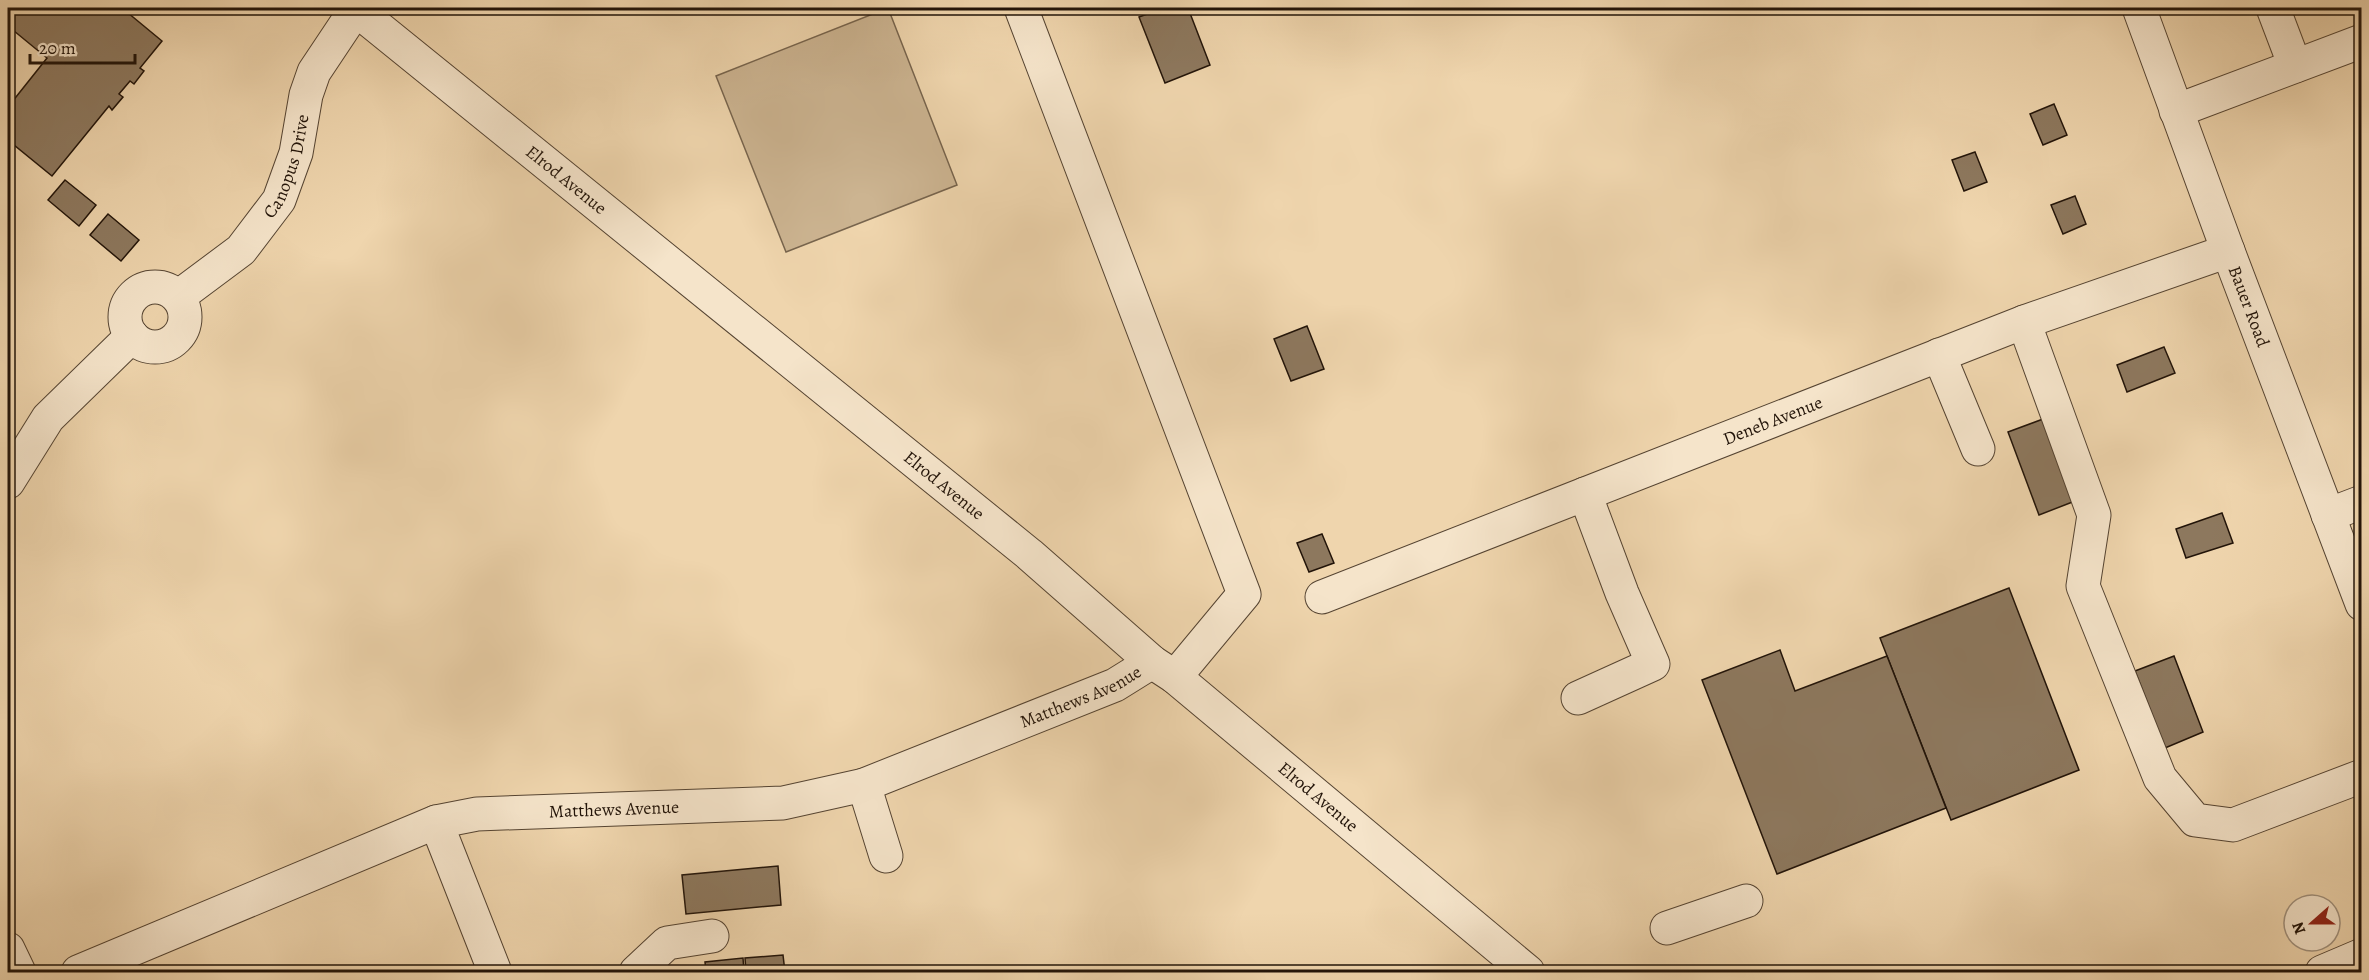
<svg xmlns="http://www.w3.org/2000/svg" width="2369" height="980" viewBox="0 0 2369 980" font-family="Alegreya,serif">
<style>
.green{fill:#ccb491;stroke:#77644d;stroke-width:1.5}
.building{fill:#8d785e;stroke:#221409;stroke-width:1.5}
.lines{fill:none;stroke-linecap:round;stroke-linejoin:round}
.minor-casing{stroke:#554432;stroke-width:35}
.minor{stroke:#f5e4ca;stroke-width:33}
.labels{text-anchor:middle;stroke-width:5;stroke-linejoin:round;paint-order:stroke}
.street-label{font-size:18px;fill:#221409;stroke:#f5e4ca}
</style>
<rect width="100%" height="100%" fill="#efd5ad"/>
<filter id="stains"><feTurbulence type="fractalNoise" baseFrequency=".00333" numOctaves="4"/><feColorMatrix values="0 0 0 0 .2 0 0 0 0 .09 0 0 0 0 .02 0 0 0 .5 -.17"/></filter>
<radialGradient id="worn" r=".72"><stop offset=".6" stop-color="#630" stop-opacity="0"/><stop offset="1" stop-color="#630" stop-opacity=".3"/></radialGradient>
<polygon class="green" points="888,8 957,185 786,252 716,76"/>
<g class="building">
<polygon points="8,8 122,8 162,41 140,68 144,71 134,84 130,81 119,94 123,97 112,110 109,106 52,176 9,141 8,143 8,107 47,58 8,26"/>
<polygon points="1164,8 1188,8 1210,65 1165,83 1139,17"/>
<polygon points="2054,104 2067,135 2043,145 2030,114"/>
<polygon points="1975,152 1987,182 1964,191 1952,160"/>
<polygon points="65,180 96,205 79,226 48,200"/>
<polygon points="2075,196 2086,224 2063,234 2051,205"/>
<polygon points="108,214 139,240 121,261 90,235"/>
<polygon points="1307,326 1324,369 1291,381 1274,339"/>
<polygon points="2164,347 2175,373 2127,392 2117,365"/>
<polygon points="2043,419 2075,501 2039,515 2008,432"/>
<polygon points="2222,513 2233,543 2186,558 2176,529"/>
<polygon points="1322,534 1334,563 1309,572 1297,543"/>
<polygon points="2009,588 2079,770 1951,820 1880,638"/>
<polygon points="1780,650 1795,691 1887,656 1946,808 1777,874 1702,680"/>
<polygon points="2174,656 2203,732 2165,748 2135,671"/>
<polygon points="778,866 781,905 686,914 682,875"/>
<polygon points="783,955 785,972 746,972 745,958"/>
<polygon points="743,958 744,972 706,972 705,962"/>
</g>
<g class="lines">
<g class="minor-casing">
<g id="minor">
<path id="s1" d="M354,8L1029,554L1152,662L1175,677L1528,972"/>
<polyline points="1021,8 1244,594 1175,677"/>
<path id="s2" d="M2139,8L2228,251L2362,604"/>
<polyline points="2273,8 2295,66"/>
<polyline points="2176,111 2362,41"/>
<circle cx="155" cy="317" r="30"/>
<path id="s3" d="M178,297L241,250L279,200L296,153L306,95L314,72L356,9"/>
<polyline points="2024,322 2094,515 2083,586 2160,778 2195,820 2233,825 2362,776"/>
<polyline points="1939,355 1978,449"/>
<polyline points="8,482 48,418 132,336"/>
<polyline points="2328,515 2362,502"/>
<path id="s4" d="M1322,597L2024,322L2228,251"/>
<polyline points="1578,698 1653,664 1622,593 1585,494"/>
<polyline points="864,785 886,856"/>
<polyline points="436,822 495,972"/>
<polyline points="1667,928 1746,901"/>
<polyline points="8,949 19,972"/>
<path id="s5" d="M78,972L436,822L477,814L783,803L864,785L1115,685L1152,662"/>
<polyline points="636,972 667,943 712,936"/>
<polyline points="2322,972 2362,955"/>
</g>
</g>
<use href="#minor" class="minor"/>
</g>
<g class="labels">
<g class="street-label">
<text dy="6" stroke="none"><textPath href="#s3" startOffset="176">Canopus Drive</textPath></text>
<text dy="6" stroke="none"><textPath href="#s1" startOffset="273">Elrod Avenue</textPath></text>
<text dy="6" stroke="none"><textPath href="#s2" startOffset="318">Bauer Road</textPath></text>
<text dy="6" stroke="none"><textPath href="#s4" startOffset="484">Deneb Avenue</textPath></text>
<text dy="6" stroke="none"><textPath href="#s1" startOffset="759">Elrod Avenue</textPath></text>
<text dy="6" stroke="none"><textPath href="#s5" startOffset="1053">Matthews Avenue</textPath></text>
<text dy="6" stroke="none"><textPath href="#s1" startOffset="1246">Elrod Avenue</textPath></text>
<text dy="6" stroke="none"><textPath href="#s5" startOffset="567">Matthews Avenue</textPath></text>
</g>
</g>
<rect width="2369" height="980" fill="none" stroke="#efd5ad" stroke-width="30"/>
<rect x="9" y="9" width="2351" height="962" fill="none" stroke="#221409" stroke-width="3"/>
<rect x="15" y="15" width="2339" height="950" fill="none" stroke="#221409" stroke-width="1.5"/>
<g transform="translate(2312 923) rotate(249)"><circle r="28" fill="#f5e4ca" stroke="#a1917d" stroke-width="1.5"/>
<path d="M0-4.5L10 22L0 15L-10 22Z" fill="#8f2418"/>
<text y="-9" font-size="16" font-weight="bold" text-anchor="middle" fill="#221409">N</text>
</g>
<path d="M30 54v9h105v-9" fill="none" stroke="#221409" stroke-width="3"/>
<text x="39" y="54" font-size="18" fill="#221409" stroke="#f5e4ca" stroke-width="4.5" paint-order="stroke">20 m</text>
<rect width="100%" height="100%" filter="url(#stains)"/>
<rect width="100%" height="100%" fill="url(#worn)"/>
</svg>
